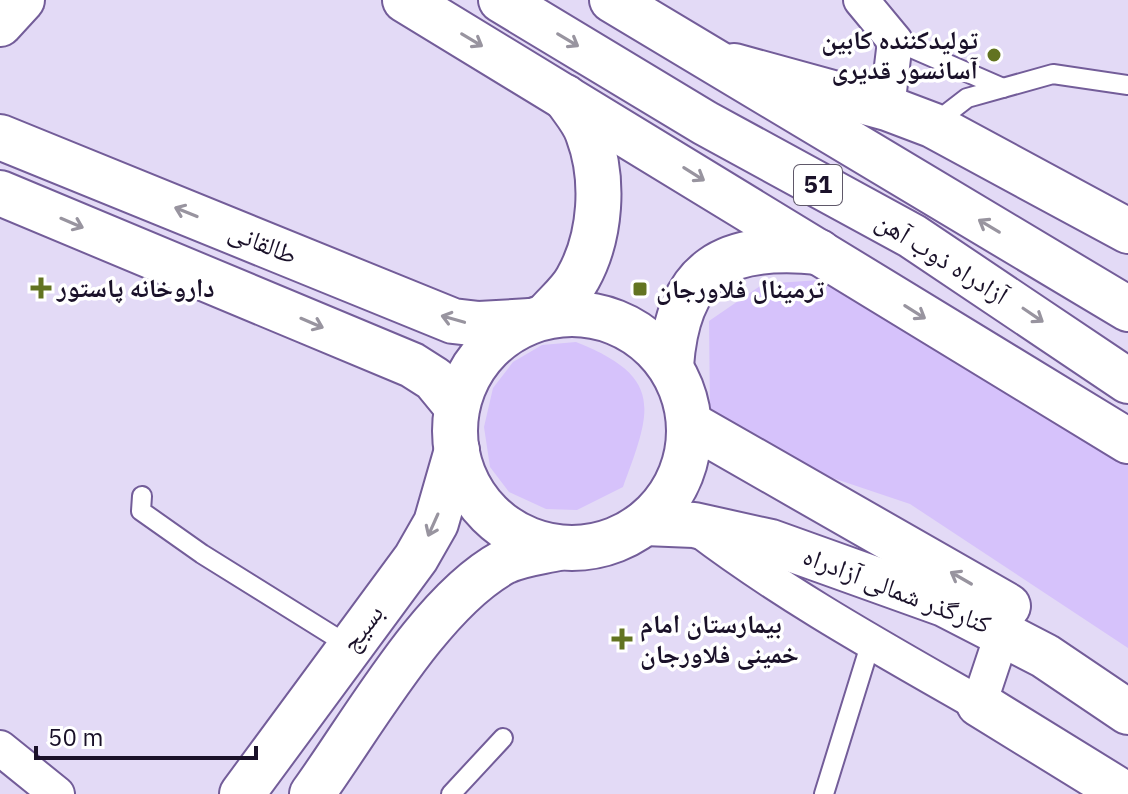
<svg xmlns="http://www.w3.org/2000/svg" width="1128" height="794" viewBox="0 0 1128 794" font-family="'IBM Plex Sans','Noto Naskh Arabic',sans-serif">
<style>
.green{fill:#d6c2fb}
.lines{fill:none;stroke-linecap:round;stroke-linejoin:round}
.lane-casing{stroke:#735d99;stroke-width:22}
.street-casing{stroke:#735d99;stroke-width:38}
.secondary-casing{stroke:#735d99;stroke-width:48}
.highway-casing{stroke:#735d99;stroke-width:48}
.lane{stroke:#fff;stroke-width:18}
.street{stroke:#fff;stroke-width:34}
.secondary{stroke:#fff;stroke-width:44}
.highway{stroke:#fff;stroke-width:44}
.oneway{stroke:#98949f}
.poi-dot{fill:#627321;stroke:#fff;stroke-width:3}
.labels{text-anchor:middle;stroke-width:7;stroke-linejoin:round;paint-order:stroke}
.shield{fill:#fff;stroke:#5f5869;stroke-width:2}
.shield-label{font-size:24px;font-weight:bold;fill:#1a1129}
.poi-label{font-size:26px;font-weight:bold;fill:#1a1129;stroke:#fff;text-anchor:start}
.street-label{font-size:26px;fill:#1a1129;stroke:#fff}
</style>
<rect width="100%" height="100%" fill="#e3daf6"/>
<g class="green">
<polygon points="819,280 1128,463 1128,648 910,504 791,464 710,415 709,321 763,284"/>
<path d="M576,342C664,377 652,409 623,487L577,510L546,509L509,492L490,467L484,427L493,388L513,362L542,345Z"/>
</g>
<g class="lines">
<g class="lane-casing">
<g id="lane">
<polyline points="895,41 1003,88"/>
<polyline points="932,125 967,98 1053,74 1128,85"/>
<polyline points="142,496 141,511 202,554 348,645"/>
<polyline points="451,794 503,738"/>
<polyline points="824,794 871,642"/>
</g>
</g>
<g class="street-casing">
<g id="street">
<polyline points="861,0 895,41 887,108"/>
<path d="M697,528C785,595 883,649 979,704L1003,632"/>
<polyline points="0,748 57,794"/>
</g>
</g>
<g class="secondary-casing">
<g id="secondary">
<polyline points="405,0 1128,441"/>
<polyline points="0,24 22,0"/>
<polyline points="734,66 887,108 932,125 1128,231"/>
<polyline points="0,137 453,321 479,324 530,321"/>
<polyline points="0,193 412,365 434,379 457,407"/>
<circle cx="572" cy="431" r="117"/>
<path d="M546,316C556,304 571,292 578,278C601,237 605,179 588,134C584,121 573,109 565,97"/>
<path d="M671,366C678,267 725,243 819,252"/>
<polyline points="690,424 1008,606"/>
<polyline points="645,523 694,525 771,542 944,604 1045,656 1128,712"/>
<polyline points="979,704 1125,794"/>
<polyline points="242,794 416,558 436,523 457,450"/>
<path d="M312,794C362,725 430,602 504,562C520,554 541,552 558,548"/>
</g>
</g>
<g class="highway-casing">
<g id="highway">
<polyline points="501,0 705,123 912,236 1128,381"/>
<polyline points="612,0 1128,309"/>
</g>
</g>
<use href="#lane" class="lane"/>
<use href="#street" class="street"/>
<use href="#secondary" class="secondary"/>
<use href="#highway" class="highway"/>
</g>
<defs><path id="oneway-shaft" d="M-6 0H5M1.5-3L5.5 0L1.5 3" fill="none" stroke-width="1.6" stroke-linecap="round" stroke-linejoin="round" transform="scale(2)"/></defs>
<g class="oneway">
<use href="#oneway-shaft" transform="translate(472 40) rotate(31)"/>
<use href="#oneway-shaft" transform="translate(568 40) rotate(31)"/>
<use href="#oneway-shaft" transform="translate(694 174) rotate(32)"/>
<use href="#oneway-shaft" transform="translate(186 212) rotate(-158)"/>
<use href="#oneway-shaft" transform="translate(72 223) rotate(23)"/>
<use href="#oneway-shaft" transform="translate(989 226) rotate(-149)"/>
<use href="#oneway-shaft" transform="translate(915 312) rotate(32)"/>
<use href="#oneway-shaft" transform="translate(1033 315) rotate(34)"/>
<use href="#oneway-shaft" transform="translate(453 319) rotate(-164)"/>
<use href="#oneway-shaft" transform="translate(312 323) rotate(23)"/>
<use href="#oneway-shaft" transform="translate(433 525) rotate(114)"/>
<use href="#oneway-shaft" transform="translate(961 578) rotate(-150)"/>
</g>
<g class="poi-dot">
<circle cx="994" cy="55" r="8"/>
<path d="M37 276h8v8h8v8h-8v8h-8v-8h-8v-8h8z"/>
<rect x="632" y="281" width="16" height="16" rx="4"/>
<path d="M618 627h8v8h8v8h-8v8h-8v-8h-8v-8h8z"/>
</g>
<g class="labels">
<rect class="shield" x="794" y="165" width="48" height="40" rx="6"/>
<g class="shield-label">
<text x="818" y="193">51</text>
</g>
<g class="poi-label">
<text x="978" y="49" text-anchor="end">تولیدکننده کابین<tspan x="978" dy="30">آسانسور قدیری</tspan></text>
<text x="57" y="297">داروخانه پاستور</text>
<text x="656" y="298">ترمینال فلاورجان</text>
<text x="640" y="633">بیمارستان امام<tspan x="640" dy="30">خمینی فلاورجان</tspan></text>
</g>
<g class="street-label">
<text transform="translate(263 243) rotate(22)" y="9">طالقانی</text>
<text transform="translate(942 258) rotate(32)" y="9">آزادراه ذوب آهن</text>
<text transform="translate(897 590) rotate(21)" y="9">کنارگذر شمالی آزادراه</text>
<text transform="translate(362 628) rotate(-53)" y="9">بسیج</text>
</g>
</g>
<path d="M36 746v12h220v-12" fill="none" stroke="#1a1129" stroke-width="4"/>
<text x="48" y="746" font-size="24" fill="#1a1129" stroke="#ffffff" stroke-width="6" paint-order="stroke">50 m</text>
</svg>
